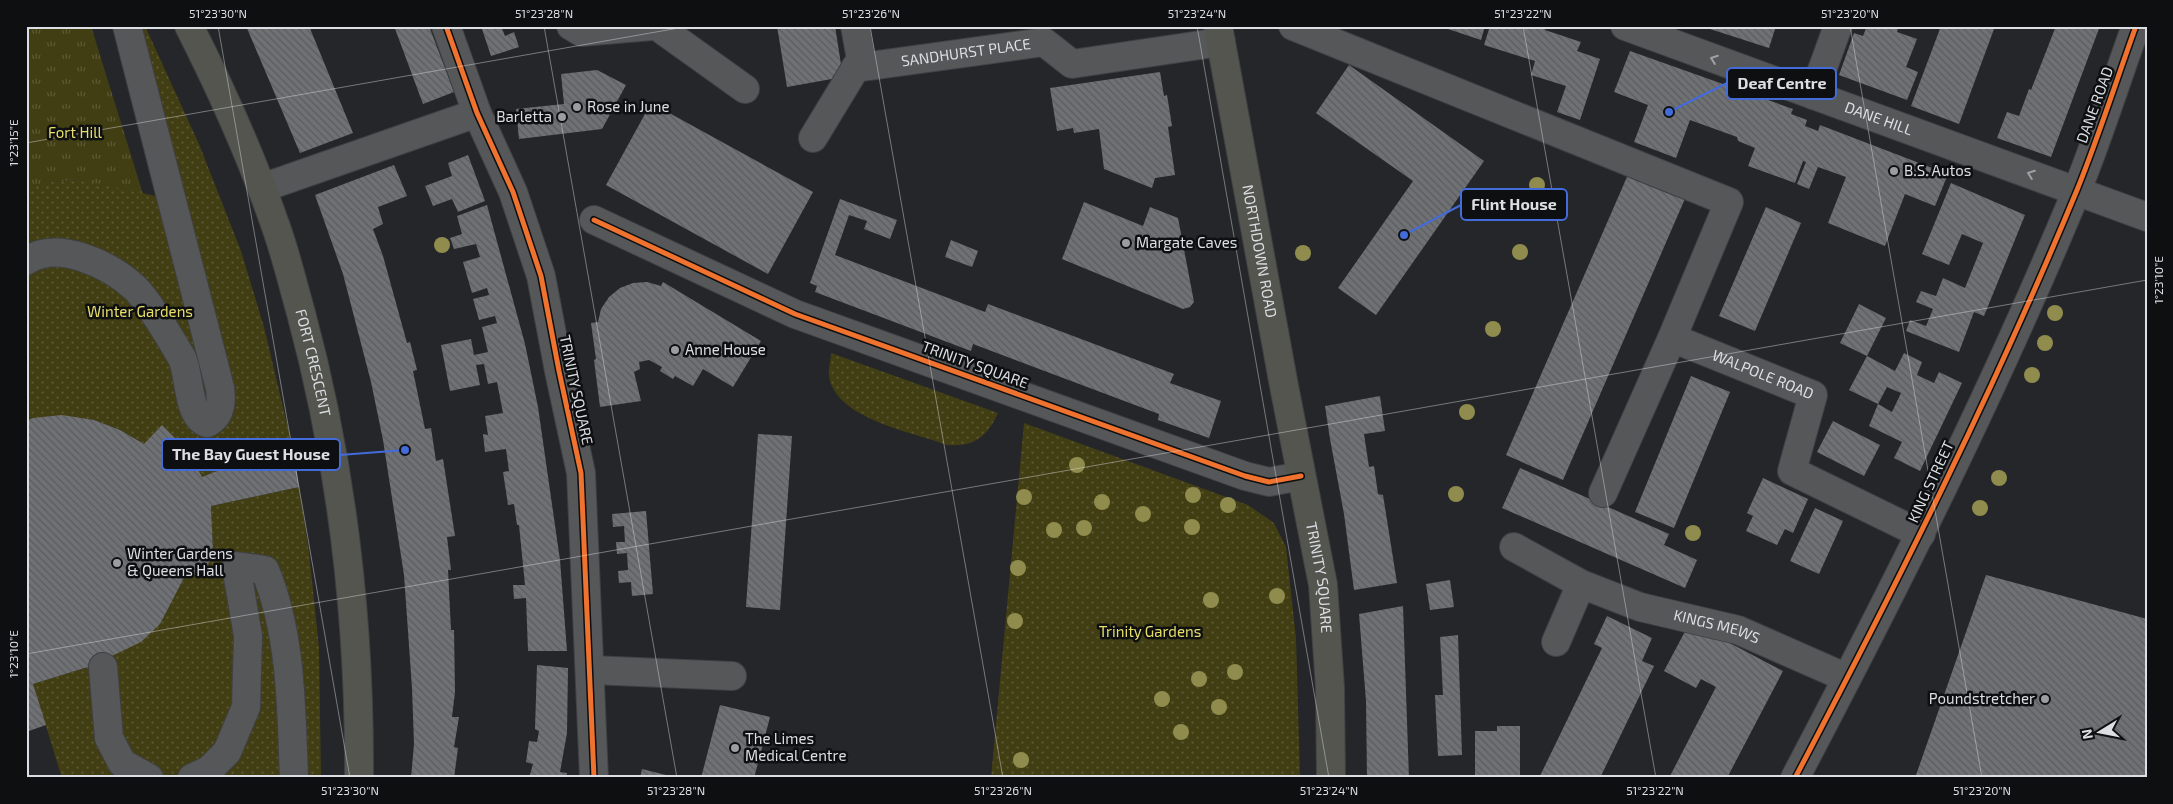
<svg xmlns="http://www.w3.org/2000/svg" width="2173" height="804" viewBox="0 0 2173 804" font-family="'Exo 2',sans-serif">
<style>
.grass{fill:url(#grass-dots)}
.park{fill:url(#park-tufts)}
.building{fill:url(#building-back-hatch);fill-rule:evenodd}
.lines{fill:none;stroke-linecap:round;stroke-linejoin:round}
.minor-casing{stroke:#3f4044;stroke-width:30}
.major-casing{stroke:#3f4044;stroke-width:30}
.minor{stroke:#555759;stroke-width:28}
.major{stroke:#54554e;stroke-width:28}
.cycleway-casing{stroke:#0d0f11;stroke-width:8}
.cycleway{stroke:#ef722f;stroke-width:5}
.tree{fill:#908c4d}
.oneway{stroke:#9fa1a4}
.ticks{fill:none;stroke:#dbdee2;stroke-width:1;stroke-opacity:0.45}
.poi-dot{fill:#9b9ea1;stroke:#0d0f11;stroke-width:2}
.labels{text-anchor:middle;stroke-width:5;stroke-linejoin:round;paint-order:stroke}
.street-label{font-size:15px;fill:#dbdee2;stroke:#0d0f11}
.poi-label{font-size:15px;fill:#dbdee2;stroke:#0d0f11;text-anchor:start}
.park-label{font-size:15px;fill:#e9df6a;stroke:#0d0f11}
.leader{fill:none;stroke:#436bda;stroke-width:2}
.callout-dot{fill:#436bda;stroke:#0d0f11;stroke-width:2}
.callout{fill:#0d0f11;stroke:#436bda;stroke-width:2}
.callout-label{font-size:16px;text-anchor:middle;font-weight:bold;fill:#dbdee2}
.neatline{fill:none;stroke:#dbdee2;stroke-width:2}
.ticks-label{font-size:12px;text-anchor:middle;fill:#dbdee2}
</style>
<defs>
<pattern id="grass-dots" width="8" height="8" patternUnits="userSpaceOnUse" patternTransform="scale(1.25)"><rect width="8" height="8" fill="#423e13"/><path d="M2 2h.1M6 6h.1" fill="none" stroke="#5d5935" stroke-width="1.8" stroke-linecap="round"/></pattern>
<pattern id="park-tufts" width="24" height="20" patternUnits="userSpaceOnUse" patternTransform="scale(1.25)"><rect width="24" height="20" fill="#423e13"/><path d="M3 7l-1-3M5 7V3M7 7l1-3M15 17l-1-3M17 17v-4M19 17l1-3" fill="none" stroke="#5d5935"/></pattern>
<pattern id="building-back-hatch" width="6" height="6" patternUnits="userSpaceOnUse" patternTransform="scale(1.25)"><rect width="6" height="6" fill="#6f7174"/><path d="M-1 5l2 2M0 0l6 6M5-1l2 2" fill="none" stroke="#5b5c5e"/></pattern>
</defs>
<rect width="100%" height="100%" fill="#242629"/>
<g class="grass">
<polygon points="131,26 145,26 199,144 241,251 264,327 294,453 217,471 202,477 120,430 94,420 26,421 26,188 45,182 86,180 164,198"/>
<path d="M831,353L998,413C987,437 974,447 947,445C913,432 835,419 829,376C828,369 831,360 831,353Z"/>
<polygon points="1024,423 1248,505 1274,523 1286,547 1296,638 1300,778 991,778"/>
<polygon points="299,487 309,552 319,648 321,778 62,778 33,684 91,666 160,624 186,574 204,576 213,551 211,506"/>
</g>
<path class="park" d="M26,26H91L143,194C99,183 71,174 26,188Z"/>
<g class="building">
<polygon points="246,26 309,26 353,133 300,153"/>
<polygon points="394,26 429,26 454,92 423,104"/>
<polygon points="481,26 501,26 505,36 514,32 519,47 491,56"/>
<polygon points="777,26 835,26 843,77 787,87"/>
<polygon points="1439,26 1485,26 1481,40"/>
<polygon points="1490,26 1547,26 1545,30 1581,42 1577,51 1600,59 1580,120 1557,112 1566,86 1531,75 1535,61 1484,45"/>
<polygon points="1711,26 1776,26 1769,48 1710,29"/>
<polygon points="1867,26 1899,26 1897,32 1917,39 1906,67 1918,72 1907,100 1839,75 1854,33 1863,36"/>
<polygon points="1941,26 1987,26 1994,29 1959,124 1911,106"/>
<polygon points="2056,26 2100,26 2051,157 1997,138 2007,112 2019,116 2029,89 2031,90"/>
<polygon points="1630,51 1793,109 1791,114 1807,120 1805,126 1818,131 1820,125 1948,174 1935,206 1905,194 1885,246 1828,223 1846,177 1818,167 1809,189 1797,184 1806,162 1803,161 1795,183 1748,166 1755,148 1738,141 1737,137 1690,120 1676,158 1634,142 1648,105 1614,92"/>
<polygon points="1349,65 1484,161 1376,315 1338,288 1413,181 1316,113"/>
<polygon points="597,70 626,85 602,129 519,139 516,109 564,104 561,74"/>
<polygon points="1160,72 1164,96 1167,95 1172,126 1168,127 1175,175 1155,178 1152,188 1104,169 1099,129 1074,133 1073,128 1057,131 1050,88"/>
<polygon points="651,103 813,192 768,274 606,185"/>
<polygon points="468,155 485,201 458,212 452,199 433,206 425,186 452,176 448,163"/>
<polygon points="394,165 407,196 378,207 383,224 373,229 383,256 407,343 410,342 417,370 413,371 425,429 431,428 436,461 443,459 455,536 447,537 451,570 448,570 451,630 454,630 455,692 452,717 459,717 454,747 458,748 454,778 411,778 414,744 412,688 404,575 383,440 371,382 343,274 315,195"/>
<polygon points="1630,170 1687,194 1563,480 1506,455"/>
<polygon points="1951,183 2025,215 1984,316 1974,312 1959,352 1906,331 1910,320 1926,326 1933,309 1916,302 1921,291 1936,296 1943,278 1965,288 1983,243 1962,234 1949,265 1922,254"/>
<polygon points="840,199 897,220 890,239 864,229 867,221 849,215 835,255 985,312 988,304 1174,374 1170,383 1221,401 1209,438 1158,420 1159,414 973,344 971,351 815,292 817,286 810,283"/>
<polygon points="1084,202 1143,226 1150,207 1178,218 1194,302 1190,307 1183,309 1062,259"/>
<polygon points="487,205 525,344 538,407 560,560 567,651 528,651 526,598 514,599 513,585 525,585 519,525 517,525 514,504 508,505 503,472 509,471 506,449 485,452 483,434 488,435 485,416 503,413 497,382 488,384 484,364 476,365 480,385 450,391 441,345 471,339 474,355 488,352 482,327 497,323 495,316 479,320 473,299 489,295 487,288 472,293 463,262 480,257 476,244 454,249 450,238 462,234 457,216"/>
<polygon points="1766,207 1801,223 1755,331 1719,316"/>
<polygon points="951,240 978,251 972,267 945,257"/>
<polygon points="647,282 661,286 663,282 761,341 733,387 703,369 693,386 675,376 673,379 660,371 662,367 649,360 639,362 640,369 634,372 641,401 600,407 594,360 596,359 591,323 598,322 601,309 609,297 620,288 633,283"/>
<path d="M1859,304L1886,318L1867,356L1895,371L1904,353L1922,362L1917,375L1934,383L1939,372L1962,383L1920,471L1894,458L1902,442L1869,426L1878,404L1849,390L1867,356L1840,343ZM1887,387L1901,393L1892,412L1878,404Z"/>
<polygon points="1691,376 1730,392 1674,528 1635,512"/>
<polygon points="1380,396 1385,431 1364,434 1369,467 1374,466 1378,494 1383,495 1397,583 1354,590 1344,514 1330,439 1325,406"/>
<polygon points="62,415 94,420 120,430 144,444 162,425 188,451 202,477 217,471 294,453 299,487 211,506 213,551 204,576 186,574 160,624 141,642 91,666 33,684 46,725 26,732 26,421 33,418"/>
<polygon points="1833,421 1880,445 1864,476 1817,452"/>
<polygon points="758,434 792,436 780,610 746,607"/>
<polygon points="1520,468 1669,534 1664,545 1697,560 1685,588 1502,508"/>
<polygon points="1763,478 1808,499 1793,533 1785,529 1777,545 1746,531 1753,516 1747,513"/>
<polygon points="1815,508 1843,521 1819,574 1790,561"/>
<polygon points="646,511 653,594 632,596 631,582 619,583 618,571 628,570 627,553 617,554 616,542 625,542 624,526 613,527 612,514"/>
<polygon points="1986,575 2147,619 2147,778 1915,778"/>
<polygon points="1450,580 1454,607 1430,610 1426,584"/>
<polygon points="1403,606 1409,778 1367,778 1366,701 1359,614"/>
<polygon points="1607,616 1652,638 1642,661 1654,666 1600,778 1539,778 1602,648 1594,644"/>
<polygon points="1690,622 1783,671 1727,778 1669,778 1716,687 1701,679 1696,688 1664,671"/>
<polygon points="1458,635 1462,755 1438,756 1435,695 1443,695 1440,637"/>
<polygon points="537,665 568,668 567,733 560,772 567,773 566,778 529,778 533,764 526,762 529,741 537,742 539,731 535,729"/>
<polygon points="720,705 770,717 754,778 701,778"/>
<polygon points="1497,726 1520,726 1520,778 1475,778 1475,731 1497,731"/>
<polygon points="642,769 674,777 674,778 640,778"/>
</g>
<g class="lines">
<g class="minor-casing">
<g id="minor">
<polyline points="446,26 477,113 513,192 541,276 559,371 581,473 594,778"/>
<polyline points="571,26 581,32 652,26"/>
<polyline points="657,26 745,89"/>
<polyline points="1293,26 1729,202 1672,338 1603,493"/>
<path id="s1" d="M1625,26L2147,217"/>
<path id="s2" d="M855,68L1044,42L1072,64L1221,42"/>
<polyline points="1813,95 1838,26"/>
<polyline points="813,138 861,59 855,26"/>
<polyline points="262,188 477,113"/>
<polyline points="594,220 795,314 1245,476 1269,482 1301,476"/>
<path d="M26,261C58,239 110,265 135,288C148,300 172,341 182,358C190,374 187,417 207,423C221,416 222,402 220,388L127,26"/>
<path id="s3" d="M1672,338L1813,395L1792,471L1921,534"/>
<path id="s4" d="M1514,547L1581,584L1640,607L1738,630L1847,678"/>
<polyline points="1556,642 1581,584"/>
<polyline points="103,667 109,738 122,763 149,778"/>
<polyline points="591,670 732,676"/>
<path d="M192,778L209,770L227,752L246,707L248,636L236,566L265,570C292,636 291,708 294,778"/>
<path d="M1795,778C1896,586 1994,391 2077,190C2099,136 2116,81 2136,26"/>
</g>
</g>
<g class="major-casing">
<g id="major">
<path id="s5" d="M189,26C222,91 252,158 276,227C286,255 293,285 301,313C342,465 360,621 359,778"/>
<path id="s6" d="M1218,26L1284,386L1323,585L1330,688L1331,778"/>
</g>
</g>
<use href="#minor" class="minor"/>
<use href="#major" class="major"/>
<g class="cycleway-casing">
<g id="cycleway">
<polyline points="446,26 477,113 513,192 541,276 559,371 581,473 594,778"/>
<polyline points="594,220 795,314 1245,476 1269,482 1301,476"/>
<path d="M1795,778C1896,586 1994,391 2077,190C2099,136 2116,81 2136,26"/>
</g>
</g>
<use href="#cycleway" class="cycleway"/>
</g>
<g class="tree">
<circle cx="1537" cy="185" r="8"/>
<circle cx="442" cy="245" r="8"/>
<circle cx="1520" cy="252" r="8"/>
<circle cx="1303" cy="253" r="8"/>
<circle cx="2055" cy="313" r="8"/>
<circle cx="1493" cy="329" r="8"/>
<circle cx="2045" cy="343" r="8"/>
<circle cx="2032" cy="375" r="8"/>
<circle cx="1467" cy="412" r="8"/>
<circle cx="1077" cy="465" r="8"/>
<circle cx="1999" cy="478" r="8"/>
<circle cx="1456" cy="494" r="8"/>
<circle cx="1193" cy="495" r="8"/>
<circle cx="1024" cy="497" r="8"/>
<circle cx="1102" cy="502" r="8"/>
<circle cx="1228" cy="505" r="8"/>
<circle cx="1980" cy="508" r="8"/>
<circle cx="1143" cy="514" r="8"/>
<circle cx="1192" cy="527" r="8"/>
<circle cx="1084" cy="528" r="8"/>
<circle cx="1054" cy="530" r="8"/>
<circle cx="1693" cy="533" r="8"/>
<circle cx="1018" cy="568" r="8"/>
<circle cx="1277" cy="596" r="8"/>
<circle cx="1211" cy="600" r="8"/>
<circle cx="1015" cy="621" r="8"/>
<circle cx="1235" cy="672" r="8"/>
<circle cx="1199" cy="679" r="8"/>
<circle cx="1162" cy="699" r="8"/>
<circle cx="1219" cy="707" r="8"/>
<circle cx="1181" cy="732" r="8"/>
<circle cx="1021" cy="760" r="8"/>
</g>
<defs><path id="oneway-chevron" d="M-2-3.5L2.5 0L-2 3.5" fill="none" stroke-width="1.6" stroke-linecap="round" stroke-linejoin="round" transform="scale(1.25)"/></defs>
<g class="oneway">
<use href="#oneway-chevron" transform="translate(1714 59) rotate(-160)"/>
<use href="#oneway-chevron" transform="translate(2031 174) rotate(-160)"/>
</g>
<path class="ticks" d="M218,26L350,778M544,26L677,778M870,26L1003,778M1197,26L1329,778M1523,26L1656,778M1850,26L1982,778M26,143L690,26M26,654L2147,280"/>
<g class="poi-dot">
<circle cx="577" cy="107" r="5"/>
<circle cx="562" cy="117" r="5"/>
<circle cx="1894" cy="171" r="5"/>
<circle cx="1126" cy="243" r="5"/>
<circle cx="675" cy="350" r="5"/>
<circle cx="117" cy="563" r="5"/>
<circle cx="2045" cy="699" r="5"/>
<circle cx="735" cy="748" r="5"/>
</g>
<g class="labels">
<g class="street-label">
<text dy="5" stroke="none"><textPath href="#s2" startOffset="112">SANDHURST PLACE</textPath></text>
<text transform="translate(2095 105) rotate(-70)" y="5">DANE ROAD</text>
<text dy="5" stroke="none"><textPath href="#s1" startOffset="270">DANE HILL</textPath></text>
<text dy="5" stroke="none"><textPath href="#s6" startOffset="229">NORTHDOWN ROAD</textPath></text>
<text dy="5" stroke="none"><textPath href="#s5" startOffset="360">FORT CRESCENT</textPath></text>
<text transform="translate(975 365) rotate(20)" y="5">TRINITY SQUARE</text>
<text dy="5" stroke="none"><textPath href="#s3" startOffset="98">WALPOLE ROAD</textPath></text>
<text transform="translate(576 390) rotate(78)" y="5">TRINITY SQUARE</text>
<text transform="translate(1931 482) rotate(-65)" y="5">KING STREET</text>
<text dy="5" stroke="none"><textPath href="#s6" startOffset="561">TRINITY SQUARE</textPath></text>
<text dy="5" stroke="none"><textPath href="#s4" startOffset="219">KINGS MEWS</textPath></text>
</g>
<g class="poi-label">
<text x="587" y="112">Rose in June</text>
<text x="552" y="122" text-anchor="end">Barletta</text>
<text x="1904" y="176">B.S. Autos</text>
<text x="1136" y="248">Margate Caves</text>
<text x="685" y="355">Anne House</text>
<text x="127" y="559">Winter Gardens<tspan x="127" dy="17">&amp; Queens Hall</tspan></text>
<text x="2035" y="704" text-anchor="end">Poundstretcher</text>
<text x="745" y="744">The Limes<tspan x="745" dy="17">Medical Centre</tspan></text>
</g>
<g class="park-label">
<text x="75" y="138">Fort Hill</text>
<text x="140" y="317">Winter Gardens</text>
<text x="1150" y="637">Trinity Gardens</text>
</g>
</g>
<path class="leader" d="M1669 112L1727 83M1404 235L1461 205M405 450L340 455"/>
<g class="callout-dot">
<circle cx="1669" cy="112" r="5"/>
<circle cx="1404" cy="235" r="5"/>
<circle cx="405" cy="450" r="5"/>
</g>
<g class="callout">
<rect x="1727" y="68" width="109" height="31" rx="5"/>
<rect x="1461" y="189" width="106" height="31" rx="5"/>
<rect x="162" y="439" width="178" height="31" rx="5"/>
</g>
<g class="callout-label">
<text x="1782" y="89">Deaf Centre</text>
<text x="1514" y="210">Flint House</text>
<text x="251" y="460">The Bay Guest House</text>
</g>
<rect width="2173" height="804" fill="none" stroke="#0d0f11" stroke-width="55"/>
<g transform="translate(2100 732) rotate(260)" stroke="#0d0f11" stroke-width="4" paint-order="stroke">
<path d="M0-4L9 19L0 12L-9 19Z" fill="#dbdee2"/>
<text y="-8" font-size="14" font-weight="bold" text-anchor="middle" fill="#dbdee2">N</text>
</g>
<rect x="28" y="28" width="2118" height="748" class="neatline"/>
<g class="ticks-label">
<text x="218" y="18">51°23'30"N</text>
<text x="544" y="18">51°23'28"N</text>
<text x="871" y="18">51°23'26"N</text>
<text x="1197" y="18">51°23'24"N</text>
<text x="1523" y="18">51°23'22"N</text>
<text x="1850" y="18">51°23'20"N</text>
<text transform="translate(14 143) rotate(-90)" y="4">1°23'15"E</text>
<text transform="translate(2159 280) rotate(-90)" y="4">1°23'10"E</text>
<text transform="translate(14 654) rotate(-90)" y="4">1°23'10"E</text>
<text x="350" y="795">51°23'30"N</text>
<text x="676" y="795">51°23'28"N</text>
<text x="1003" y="795">51°23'26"N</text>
<text x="1329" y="795">51°23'24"N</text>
<text x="1655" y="795">51°23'22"N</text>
<text x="1982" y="795">51°23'20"N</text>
</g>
</svg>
